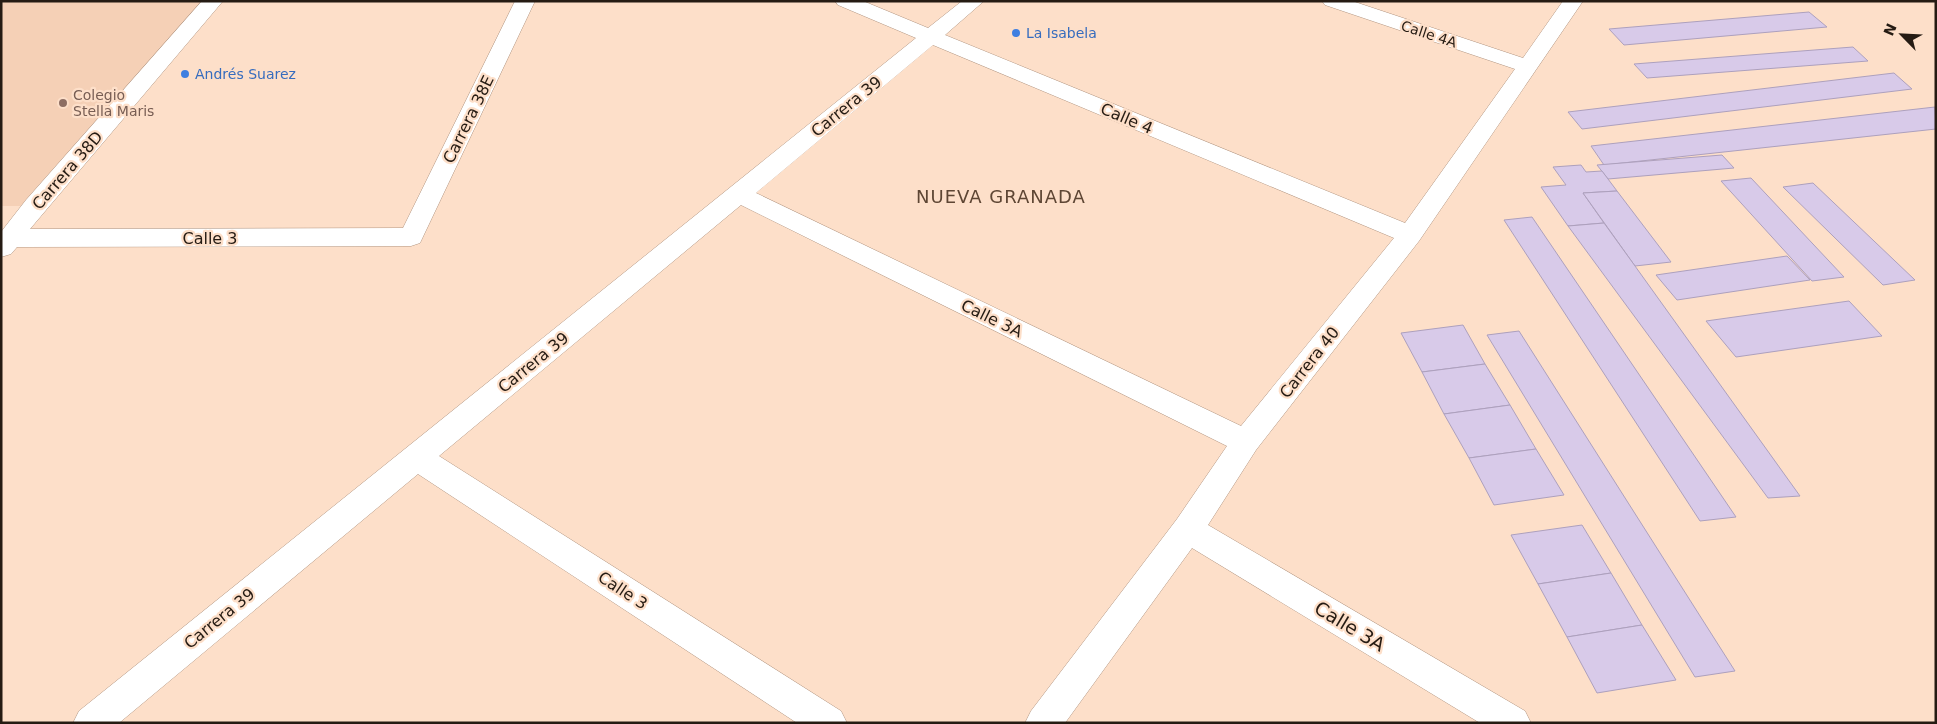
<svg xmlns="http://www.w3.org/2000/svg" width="1937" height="724" viewBox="0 0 1937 724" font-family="'DejaVu Sans',sans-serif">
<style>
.built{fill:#f5d0b6}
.building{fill:#d8cae9;stroke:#ada0bd}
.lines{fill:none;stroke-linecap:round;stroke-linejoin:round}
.minor-casing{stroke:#b29682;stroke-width:1}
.minor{fill:#fff;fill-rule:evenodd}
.shop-dot{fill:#3f7fe0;stroke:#fddfc9;stroke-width:2}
.education-dot{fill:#8d6e63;stroke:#fddfc9;stroke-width:2}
.labels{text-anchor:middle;stroke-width:4.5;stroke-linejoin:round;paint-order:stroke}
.far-shop-label{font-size:14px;fill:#366cbe;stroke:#fddfc9;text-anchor:start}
.far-street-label{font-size:14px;fill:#251b13;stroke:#fddfc9}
.far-education-label{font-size:14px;fill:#785e54;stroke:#fddfc9;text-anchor:start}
.street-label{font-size:16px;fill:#251b13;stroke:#fddfc9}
.neighbourhood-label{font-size:18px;letter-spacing:1px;fill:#5e4634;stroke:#fddfc9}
.near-street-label{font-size:19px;fill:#251b13;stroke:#fddfc9}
</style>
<rect width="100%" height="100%" fill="#fddfc9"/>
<polygon class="built" points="1,1 213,1 35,206 1,206"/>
<g class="building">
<polygon points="1809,12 1827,27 1624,45 1609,29"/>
<polygon points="1853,47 1868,61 1647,78 1634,64"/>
<polygon points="1894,73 1912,89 1582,129 1568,112"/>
<polygon points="1935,107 1936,129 1604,165 1591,146"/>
<polygon points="1722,155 1734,168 1608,179 1597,165"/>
<polygon points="1581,165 1586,172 1602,171 1617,191 1583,193 1604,223 1568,226 1541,187 1566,185 1553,167"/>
<polygon points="1751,178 1844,277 1812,281 1721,181"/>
<polygon points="1813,183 1915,280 1883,285 1783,187"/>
<polygon points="1617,191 1671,262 1635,266 1583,193"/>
<polygon points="1532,217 1736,517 1700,521 1504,220"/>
<polygon points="1604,223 1635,266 1800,496 1768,498 1568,226"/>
<polygon points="1787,256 1810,280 1677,300 1656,275"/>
<polygon points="1849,301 1882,336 1736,357 1706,321"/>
<polygon points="1463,325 1485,364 1422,372 1401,333"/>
<polygon points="1519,331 1735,671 1695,677 1487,335"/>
<polygon points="1485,364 1510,405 1444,414 1422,372"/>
<polygon points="1510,405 1536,449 1469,458 1444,414"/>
<polygon points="1536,449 1564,495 1494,505 1469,458"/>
<polygon points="1582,525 1611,573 1538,584 1511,535"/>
<polygon points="1611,573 1642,625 1567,637 1538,584"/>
<polygon points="1642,625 1676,680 1597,693 1567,637"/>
</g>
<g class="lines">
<g class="minor-casing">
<g id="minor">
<polygon points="202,1 223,1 30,229 403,228 515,1 535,1 420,243 411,246 17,247 11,254 1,257 1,232 26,200"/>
<path d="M835,1H863L928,28L962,1H984L945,35L1405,223L1515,69L1325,5L1322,1H1352L1523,58L1563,1H1583L1419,241L1256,450L1208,525L1525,711L1531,723H1480L1192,548L1065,723H1025L1031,711L1177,519L1227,446L741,205L439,456L841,711L847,723H797L418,474L119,723H73L79,711L916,38L838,5ZM933,45L1394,238L1241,426L756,193Z"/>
</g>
</g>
<use href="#minor" class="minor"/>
</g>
<g class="shop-dot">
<circle cx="1016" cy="33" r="5"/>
<circle cx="185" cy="74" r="5"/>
</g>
<circle class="education-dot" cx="63" cy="103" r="5"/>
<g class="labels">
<g class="far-shop-label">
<text x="1026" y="38">La Isabela</text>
<text x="195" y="79">Andrés Suarez</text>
</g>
<g class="far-street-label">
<text transform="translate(1429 34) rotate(18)" y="5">Calle 4A</text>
</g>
<g class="far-education-label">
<text x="73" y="100">Colegio<tspan x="73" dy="16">Stella Maris</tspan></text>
</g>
<g class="street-label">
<text transform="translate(846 106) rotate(-39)" y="6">Carrera 39</text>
<text transform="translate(1127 118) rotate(23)" y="6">Calle 4</text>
<text transform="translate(468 119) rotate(-64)" y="6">Carrera 38E</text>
<text transform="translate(67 170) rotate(-49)" y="6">Carrera 38D</text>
<text x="210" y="244">Calle 3</text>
<text transform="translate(992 318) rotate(26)" y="6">Calle 3A</text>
<text transform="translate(533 362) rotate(-39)" y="6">Carrera 39</text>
<text transform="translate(1309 362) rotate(-52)" y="6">Carrera 40</text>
<text transform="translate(623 590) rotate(33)" y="6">Calle 3</text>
<text transform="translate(219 618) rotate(-39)" y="6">Carrera 39</text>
</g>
<g class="neighbourhood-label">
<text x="1001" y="203">NUEVA GRANADA</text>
</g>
<g class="near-street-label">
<text transform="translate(1350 626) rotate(31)" y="7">Calle 3A</text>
</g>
</g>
<rect width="1937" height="724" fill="none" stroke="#251b13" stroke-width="5"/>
<g transform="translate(1902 35) rotate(294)" stroke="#fddfc9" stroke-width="4" paint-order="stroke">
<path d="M0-4L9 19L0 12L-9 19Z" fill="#251b13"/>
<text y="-8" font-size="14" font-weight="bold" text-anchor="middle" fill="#251b13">N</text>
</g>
</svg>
